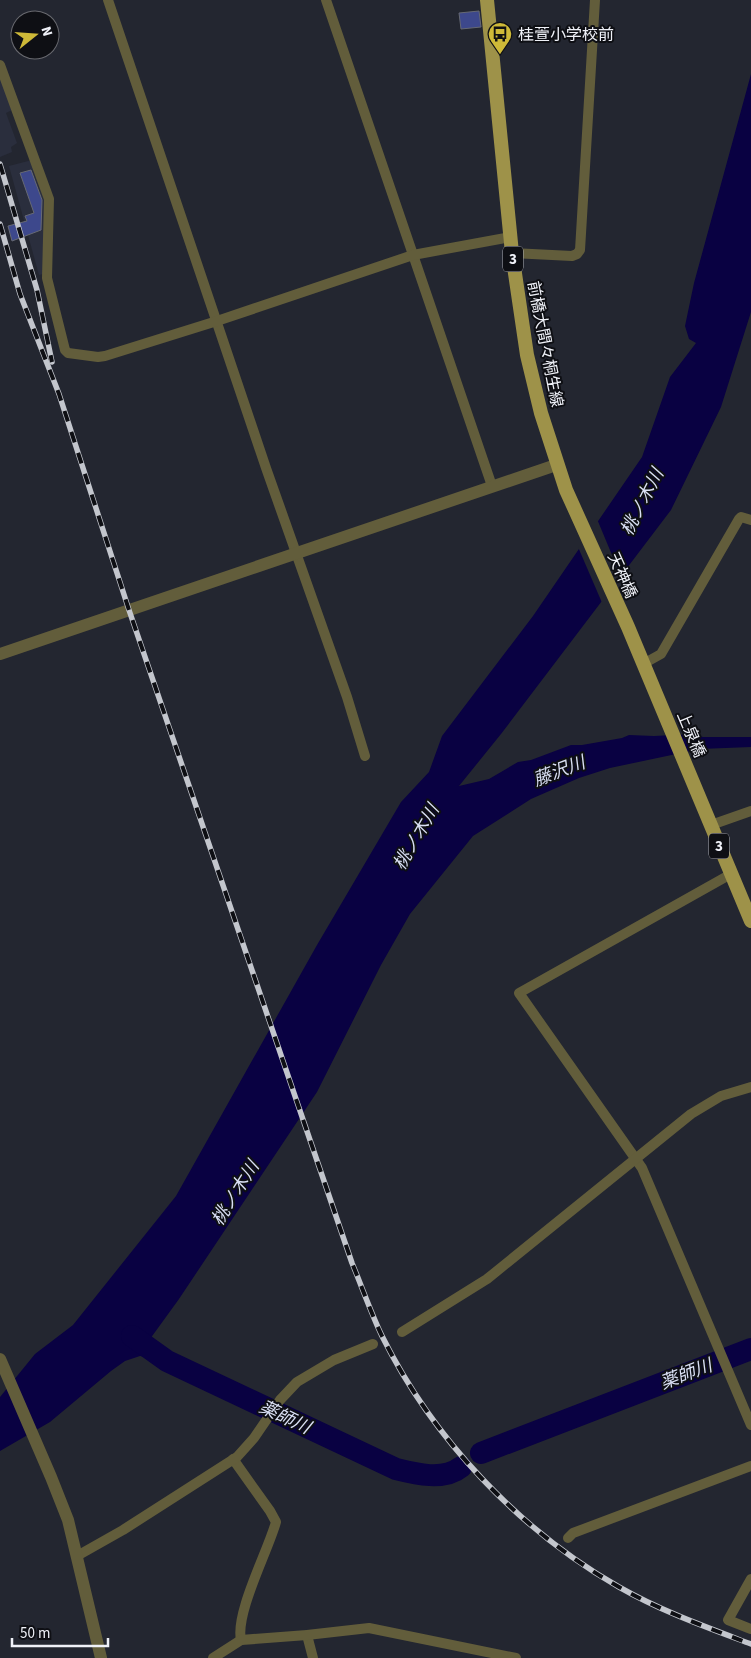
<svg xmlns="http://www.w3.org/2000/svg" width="751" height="1658" viewBox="0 0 751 1658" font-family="'Source Sans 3','Noto Sans JP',sans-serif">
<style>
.built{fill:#2a2e3d}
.water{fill:#090142}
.pier{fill:#232630}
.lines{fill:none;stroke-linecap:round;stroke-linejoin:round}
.river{stroke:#090142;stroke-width:22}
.building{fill:#3d488c;stroke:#666974}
.minor{stroke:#625d3b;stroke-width:10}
.tertiary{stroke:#625d3b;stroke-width:12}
.primary{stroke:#9e9249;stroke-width:14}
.rail-casing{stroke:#c3c6cd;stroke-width:5.5}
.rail{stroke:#0e0f14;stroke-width:4;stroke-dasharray:11;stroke-linecap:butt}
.labels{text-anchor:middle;stroke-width:4;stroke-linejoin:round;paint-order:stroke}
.shield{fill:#0e0f14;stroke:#acadb4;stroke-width:1}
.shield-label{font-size:15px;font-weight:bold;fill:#eff1f8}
.poi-label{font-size:16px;fill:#eff1f8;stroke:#0e0f14;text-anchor:start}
.street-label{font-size:16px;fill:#eff1f8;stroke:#0e0f14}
.water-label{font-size:18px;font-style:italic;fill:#d9dff3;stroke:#0e0f14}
</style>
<rect width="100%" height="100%" fill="#232630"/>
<g class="built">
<polygon points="0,77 12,110 6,113 17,143 11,147 12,152 0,157"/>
<polygon points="32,160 47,207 43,274 39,275 9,166"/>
</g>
<polygon class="water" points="751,74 751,312 721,407 671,510 501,734 459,786 489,779 518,762 531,760 571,745 582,745 622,738 629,735 654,736 693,734 703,737 751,737 751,747 700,749 610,768 579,778 531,799 473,836 410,914 381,965 317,1092 179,1299 150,1339 156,1355 151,1358 140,1356 125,1361 111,1371 50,1422 0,1451 0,1397 35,1354 73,1325 176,1196 317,945 401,802 429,772 442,736 533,616 642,457 670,377 696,343 689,339 685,326 694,283"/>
<polygon class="pier" points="597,519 622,579 603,605 578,547"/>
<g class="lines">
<g class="river">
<path d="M132,1336L167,1361L396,1469C416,1474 444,1481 461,1467"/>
<polyline points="481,1453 751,1349"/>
</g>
</g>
<g class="building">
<polygon points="479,11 481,27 461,29 459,13"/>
<polygon points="31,170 42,200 41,230 12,241 8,226 27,221 25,216 34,213 20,173"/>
</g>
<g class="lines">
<g class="minor">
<polyline points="108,0 266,468 347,697 365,756"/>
<polyline points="326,0 492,486"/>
<polyline points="0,65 49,199 47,278 65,350 68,353 98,357 105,356 217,321 413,255 511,237"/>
<polyline points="512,253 572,256 577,254 580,250 595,0"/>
<polyline points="643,664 661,654 739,519 741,517 751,520"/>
<polyline points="711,825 751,811"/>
<polyline points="731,874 519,993 642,1168 751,1425"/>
<polyline points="402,1332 487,1279 691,1114 721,1096 751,1087"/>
<path d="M233,1459L270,1511L276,1522C268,1551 235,1613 241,1640"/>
<polyline points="568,1538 573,1533 751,1466"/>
<polyline points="77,1556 123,1530 237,1457 254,1438 280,1400 297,1382 334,1360 373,1344"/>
<polyline points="751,1579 728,1620 751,1629"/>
<polyline points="307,1635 313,1658"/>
<polyline points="213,1658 241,1640 307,1635 369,1628 516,1658"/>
</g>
<g class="tertiary">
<polyline points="0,654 556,465"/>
<polyline points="0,1359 51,1477 68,1520 101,1658"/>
</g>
<polyline class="primary" points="487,0 512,253 527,355 541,413 566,490 628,627 751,921"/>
<g class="rail-casing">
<g id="rail">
<polyline points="0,164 37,290 52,362"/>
<path d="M0,224L20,294L59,394L129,610L352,1263C362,1287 371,1313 382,1336C433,1439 519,1530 619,1587C661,1611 706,1627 751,1644"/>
</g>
</g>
<use href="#rail" class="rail"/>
</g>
<defs>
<g id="bus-pin" transform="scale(1.25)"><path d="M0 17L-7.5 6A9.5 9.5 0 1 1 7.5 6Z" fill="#ceb938" stroke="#0e0f14"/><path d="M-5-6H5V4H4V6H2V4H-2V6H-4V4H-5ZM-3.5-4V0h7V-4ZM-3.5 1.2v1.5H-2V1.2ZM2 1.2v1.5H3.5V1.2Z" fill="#111"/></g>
</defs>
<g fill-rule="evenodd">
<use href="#bus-pin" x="500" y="34"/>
</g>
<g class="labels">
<g class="shield">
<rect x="503" y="246.5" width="20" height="25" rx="4"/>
<rect x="709" y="833.5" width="20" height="25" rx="4"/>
</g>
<g class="shield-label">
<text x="513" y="264">3</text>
<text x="719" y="851">3</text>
</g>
<g class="poi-label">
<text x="518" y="40">桂萱小学校前</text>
</g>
<g class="street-label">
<text transform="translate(546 344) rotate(79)" y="6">前橋大間々桐生線</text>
<text transform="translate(623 575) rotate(66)" y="6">天神橋</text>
<text transform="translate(692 734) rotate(67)" y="6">上泉橋</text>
</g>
<g class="water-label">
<text transform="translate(642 502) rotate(-63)" y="6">桃ノ木川</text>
<text transform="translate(559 771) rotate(-21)" y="6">藤沢川</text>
<text transform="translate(416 837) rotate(-60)" y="6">桃ノ木川</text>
<text transform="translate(235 1193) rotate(-58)" y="6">桃ノ木川</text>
<text transform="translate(686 1374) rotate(-21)" y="6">薬師川</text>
<text transform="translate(285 1417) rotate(25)" y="6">薬師川</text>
</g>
</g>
<g transform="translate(35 35) rotate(73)"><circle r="24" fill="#0e0f14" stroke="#68696f"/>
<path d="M0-4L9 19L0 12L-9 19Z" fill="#ceb938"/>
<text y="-8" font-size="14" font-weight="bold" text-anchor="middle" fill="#eff1f8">N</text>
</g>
<path d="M12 1638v8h96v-8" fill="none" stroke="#eff1f8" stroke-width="2.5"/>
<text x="20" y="1638" font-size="15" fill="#eff1f8" stroke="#0e0f14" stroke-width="4" paint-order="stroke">50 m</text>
</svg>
